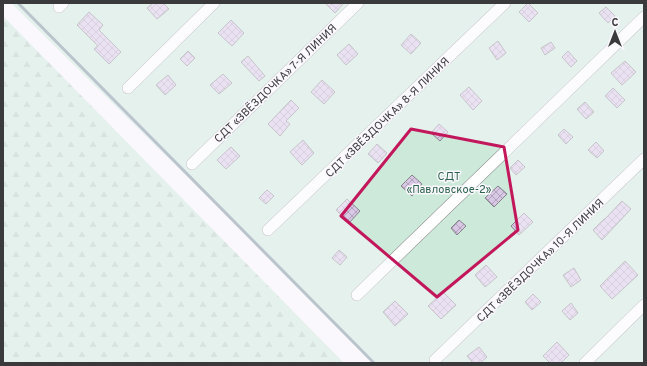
<svg xmlns="http://www.w3.org/2000/svg" width="647" height="366" viewBox="0 0 647 366" font-family="Overpass,sans-serif">
<style>
.forest{fill:url(#forest-firs)}
.garden{fill:#cde9da}
.lines{fill:none;stroke-linecap:round;stroke-linejoin:round}
.stream{stroke:#6e8592;stroke-width:3}
.building{fill:url(#building-cross-hatch);stroke:#878489}
.minor-casing{stroke:#88858a;stroke-width:12}
.minor{stroke:#fff;stroke-width:11}
.marked{fill:none;stroke:#c2185b;stroke-width:3;stroke-linejoin:round}
.labels{text-anchor:middle;stroke-width:3;stroke-linejoin:round;paint-order:stroke}
.street-label{font-size:11px;fill:#3a393b;stroke:#faf7fd}
.park-label{font-size:11px;fill:#2b644a;stroke:#faf7fd}
</style>
<defs>
<pattern id="forest-firs" width="22" height="20" patternUnits="userSpaceOnUse"><rect width="22" height="20" fill="#cde9da"/><path d="M5 1l3.5 6h-7zM16 11l3.5 6h-7z" fill="#b1c9bc"/></pattern>
<pattern id="building-cross-hatch" width="8" height="8" patternUnits="userSpaceOnUse"><rect width="8" height="8" fill="#d8c8e5"/><path d="M0 0l8 8M0 8l8-8" fill="none" stroke="#b0a3bb"/></pattern>
</defs>
<rect width="100%" height="100%" fill="#faf7fd"/>
<polygon class="forest" points="3,16 344,363 3,363"/>
<polygon class="garden" points="11,3 644,3 644,363 374,363 285,273"/>
<g class="lines">
<polyline class="stream" points="18,3 374,363"/>
</g>
<g class="building">
<polygon points="153,3 163,3 169,9 157,19 147,8"/>
<polygon points="325,3 344,3 335,13"/>
<polygon points="528,3 538,13 529,22 519,12"/>
<polygon points="606,7 615,16 608,23 599,13"/>
<polygon points="89,12 103,25 99,30 121,52 109,64 94,49 98,46 77,25"/>
<polygon points="231,20 244,33 232,46 218,33"/>
<polygon points="411,34 421,43 411,54 401,45"/>
<polygon points="498,41 506,53 497,60 489,48"/>
<polygon points="551,42 555,48 545,55 541,48"/>
<polygon points="349,44 358,54 346,65 337,55"/>
<polygon points="188,51 195,58 187,66 180,59"/>
<polygon points="568,51 577,61 571,67 562,57"/>
<polygon points="248,56 265,76 259,81 241,62"/>
<polygon points="625,61 636,72 622,85 611,73"/>
<polygon points="223,74 232,83 219,94 210,85"/>
<polygon points="168,75 176,85 165,95 156,85"/>
<polygon points="322,80 335,92 324,104 311,92"/>
<polygon points="469,87 482,101 473,110 460,95"/>
<polygon points="613,88 625,100 617,108 605,96"/>
<polygon points="291,100 299,108 286,121 290,124 280,136 268,124"/>
<polygon points="585,102 594,112 586,119 577,109"/>
<polygon points="439,124 448,132 440,141 431,133"/>
<polygon points="564,129 573,137 566,144 558,135"/>
<polygon points="303,140 314,153 302,165 290,152"/>
<polygon points="596,142 604,151 597,158 588,150"/>
<polygon points="377,144 387,153 378,163 368,154"/>
<polygon points="231,147 240,156 226,169 217,160"/>
<polygon points="518,160 525,167 516,175 510,168"/>
<polygon points="412,175 422,184 412,196 401,186"/>
<polygon points="498,186 507,194 494,207 485,198"/>
<polygon points="267,190 274,196 266,204 259,198"/>
<polygon points="347,199 360,211 349,223 336,210"/>
<polygon points="622,201 631,209 602,240 593,230 604,219 605,219"/>
<polygon points="524,213 533,222 519,235 511,226"/>
<polygon points="459,220 466,226 457,235 451,228"/>
<polygon points="339,250 347,257 340,265 332,258"/>
<polygon points="625,261 638,275 612,299 600,286"/>
<polygon points="486,265 497,277 485,287 475,275"/>
<polygon points="574,268 581,280 571,287 563,275"/>
<polygon points="443,292 456,305 441,319 428,306"/>
<polygon points="533,294 541,302 532,310 525,302"/>
<polygon points="395,301 408,314 395,326 383,312"/>
<polygon points="571,303 578,313 570,320 562,311"/>
<polygon points="557,342 569,355 561,363 550,363 543,356"/>
<polygon points="479,347 487,357 480,363 473,363 467,356"/>
</g>
<g class="lines">
<g class="minor-casing">
<g id="minor">
<polyline points="59,7 63,3"/>
<polyline points="128,88 214,3"/>
<polyline points="192,164 358,3"/>
<polyline points="268,230 505,3"/>
<polyline points="357,295 644,17"/>
<polyline points="435,360 644,159"/>
<polyline points="585,363 644,305"/>
</g>
</g>
<use href="#minor" class="minor"/>
</g>
<path d="M0 0H647V366H0ZM411,129L504,147L518,230L437,297L341,216Z" fill="#faf7fd" fill-opacity=".55" fill-rule="evenodd"/>
<path class="marked" d="M411,129L504,147L518,230L437,297L341,216Z"/>
<g class="labels">
<g class="street-label">
<text transform="translate(275 83) rotate(-44)" y="4">СДТ «ЗВЁЗДОЧКА» 7-Я ЛИНИЯ</text>
<text transform="translate(387 117) rotate(-44)" y="4">СДТ «ЗВЁЗДОЧКА» 8-Я ЛИНИЯ</text>
<text transform="translate(540 260) rotate(-44)" y="4">СДТ «ЗВЁЗДОЧКА» 10-Я ЛИНИЯ</text>
</g>
<g class="park-label">
<text x="449" y="180">СДТ<tspan x="449" dy="13">«Павловское-2»</tspan></text>
</g>
</g>
<rect width="647" height="366" fill="none" stroke="#3a393b" stroke-width="8"/>
<g transform="translate(615 32)" stroke="#faf7fd" stroke-width="3" paint-order="stroke">
<path d="M0-3L7 15L0 10L-7 15Z" fill="#3a393b"/>
<text y="-6" font-size="11" font-weight="bold" text-anchor="middle" fill="#3a393b">С</text>
</g>
</svg>
